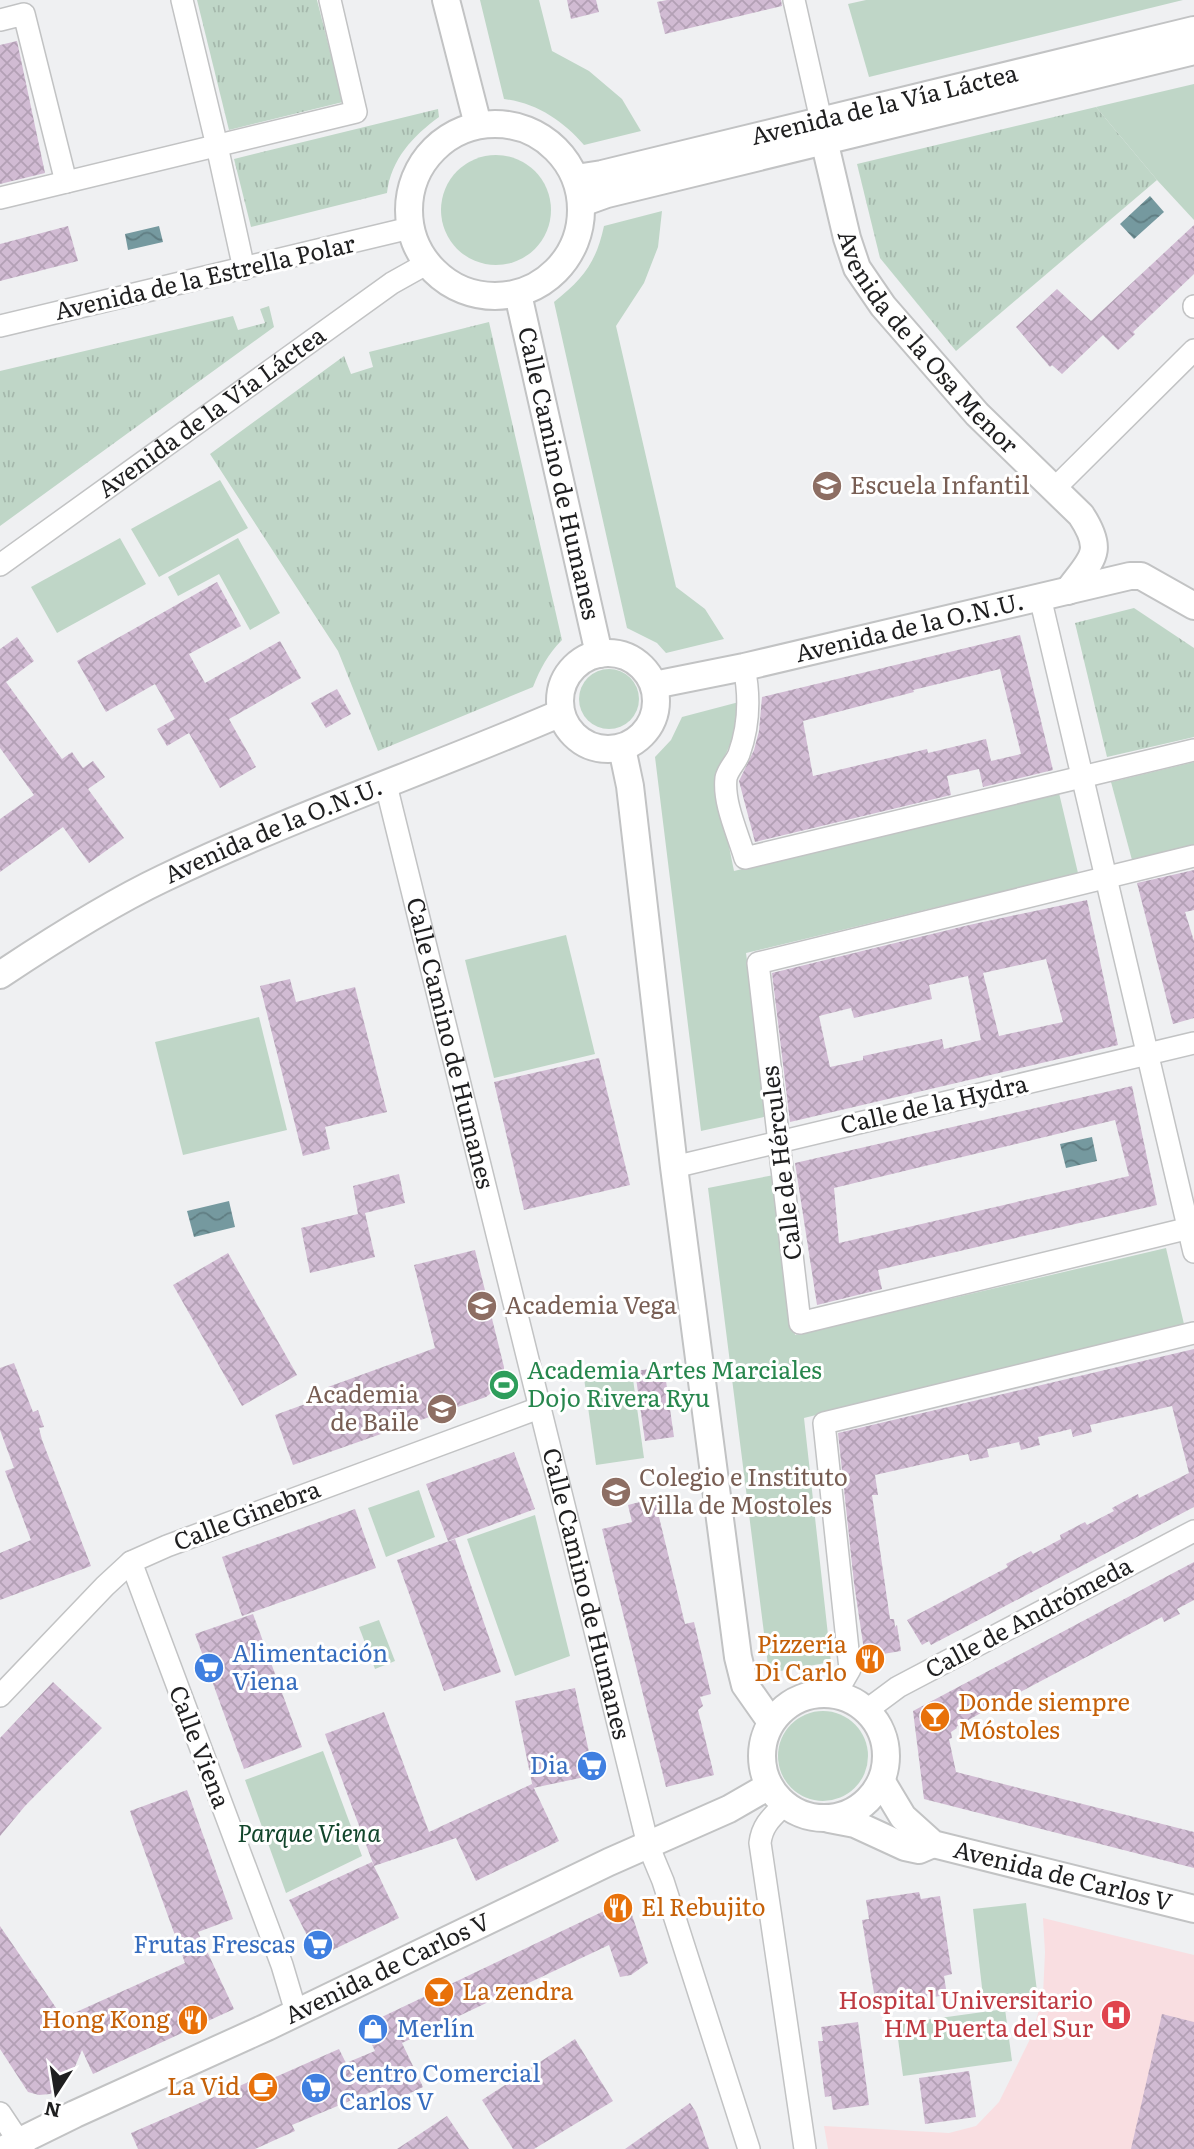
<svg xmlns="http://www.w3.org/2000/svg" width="1194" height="2149" viewBox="0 0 1194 2149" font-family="Literata,serif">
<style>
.medical{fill:#f9dee1}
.grass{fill:url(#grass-tufts)}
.green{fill:#bfd6c7}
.water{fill:url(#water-waves)}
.building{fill:url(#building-cross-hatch);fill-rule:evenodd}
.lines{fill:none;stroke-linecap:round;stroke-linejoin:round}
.minor-casing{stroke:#c2c3c4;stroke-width:24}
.tertiary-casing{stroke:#c2c3c4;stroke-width:30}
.minor{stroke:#fff;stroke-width:21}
.tertiary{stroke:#fff;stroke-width:26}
.labels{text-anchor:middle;stroke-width:6;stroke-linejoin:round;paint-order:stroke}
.street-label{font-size:24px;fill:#1f1f20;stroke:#fff}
.education-label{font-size:24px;fill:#785e54;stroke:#fff;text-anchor:start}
.leisure-label{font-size:24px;fill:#27864d;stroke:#fff;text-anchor:start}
.food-label{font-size:24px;fill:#c56008;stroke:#fff;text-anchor:end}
.shop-label{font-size:24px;fill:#366cbe;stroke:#fff;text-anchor:start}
.park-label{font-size:24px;font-style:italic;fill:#11452b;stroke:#fff}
.health-label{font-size:24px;fill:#be3a42;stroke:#fff;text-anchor:end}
</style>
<defs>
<pattern id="grass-tufts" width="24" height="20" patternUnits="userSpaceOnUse" patternTransform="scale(1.75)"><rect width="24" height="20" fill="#bfd6c7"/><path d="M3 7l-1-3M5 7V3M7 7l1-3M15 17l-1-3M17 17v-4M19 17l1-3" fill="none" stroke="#a4b7ab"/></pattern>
<pattern id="water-waves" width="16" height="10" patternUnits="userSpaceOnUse" patternTransform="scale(1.75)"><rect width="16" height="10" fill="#75999f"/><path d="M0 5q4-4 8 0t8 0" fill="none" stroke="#5f7c81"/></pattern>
<pattern id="building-cross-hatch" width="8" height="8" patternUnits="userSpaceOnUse" patternTransform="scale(1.75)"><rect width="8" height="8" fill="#d1bbd3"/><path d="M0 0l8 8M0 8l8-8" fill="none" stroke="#b3a0b5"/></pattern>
</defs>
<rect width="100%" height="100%" fill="#eff0f2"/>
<polygon class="medical" points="1043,1918 1194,1955 1194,2149 828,2149 824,2126 949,2133 976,2126 999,2102 1032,2035 1043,1995 1045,1952"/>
<g class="grass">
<polygon points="197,0 317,0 343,102 229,130"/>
<polygon points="1096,107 1157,180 956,351 880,258 857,164"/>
<path d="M438,109L439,117C413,136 391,159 387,193L251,227L234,159Z"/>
<polygon points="269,306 274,327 0,526 0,371 233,316 238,330 265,323 260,309"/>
<path d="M489,322L562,640C548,654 540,669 533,687L378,751L338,651L210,454L344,356L351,374L373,367L369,352Z"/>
<polygon points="1134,608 1194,648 1194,737 1107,757 1075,623"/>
</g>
<g class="green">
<path d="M480,0H539L552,51L589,71L622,99L641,131L584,145C563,121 537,103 504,99Z"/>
<polygon points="866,0 1183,0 869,77 848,4"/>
<polygon points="1194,84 1194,220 1157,180 1096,107"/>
<circle cx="496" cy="210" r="55"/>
<path d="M662,211L658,247L644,283L616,326L676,587L705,609L724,639L666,653L657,643L627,628L554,302C583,279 596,263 604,226Z"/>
<polygon points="220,480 248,528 159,577 131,529"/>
<polygon points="120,538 146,584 57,633 31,587"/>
<polygon points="238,538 280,613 250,630 219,574 178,596 168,577"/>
<circle cx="609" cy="699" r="30"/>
<polygon points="739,702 736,732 715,777 734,871 1059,793 1078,873 746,953 768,1116 701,1131 655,757 671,740 682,717"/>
<polygon points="1194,762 1194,846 1132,860 1111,782"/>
<polygon points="566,935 595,1054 494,1078 465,960"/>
<polygon points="259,1017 287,1130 183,1155 155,1042"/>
<polygon points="774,1175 795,1335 1166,1248 1184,1324 804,1418 831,1662 769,1673 708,1188"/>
<polygon points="632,1372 644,1458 596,1465 584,1378"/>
<polygon points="419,1490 435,1537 386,1557 368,1508"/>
<polygon points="535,1515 570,1656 515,1676 467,1539"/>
<polygon points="379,1620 395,1661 375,1669 359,1627"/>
<circle cx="823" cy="1756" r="45"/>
<polygon points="323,1751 362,1856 286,1893 245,1780"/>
<polygon points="1026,1903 1038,1999 984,2005 973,1909"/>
<polygon points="1005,2009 1012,2061 903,2076 896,2024"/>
</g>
<g class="water">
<polygon points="1150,196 1164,212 1134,239 1120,224"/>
<polygon points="159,226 163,242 128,250 125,234"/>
<polygon points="1092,1137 1097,1161 1066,1168 1060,1144"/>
<polygon points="229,1201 235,1227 194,1237 187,1211"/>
</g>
<g class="building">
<polygon points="567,0 596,0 599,12 571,19"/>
<polygon points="667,0 781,0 782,6 665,34 657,2"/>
<polygon points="17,41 45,173 0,184 0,45"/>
<polygon points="1194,225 1194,274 1133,332 1135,334 1118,350 1103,335 1062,374 1052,365 1050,367 1016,327 1057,289 1091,321"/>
<polygon points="68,226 78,261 0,281 0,244"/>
<polygon points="217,582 241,626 189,654 205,683 280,641 301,678 229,719 256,767 220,788 189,733 167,746 157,729 175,719 155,684 106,712 77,661"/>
<path d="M1020,635L1053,770L983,787L979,769L947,776L951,795L755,842L739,781L754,750L759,731L762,697ZM1000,669L1021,754L991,761L986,739L928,753L927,749L813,776L803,721L914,692L913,690Z"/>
<polygon points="17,637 34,661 6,682 62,759 72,752 83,768 93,761 105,777 88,789 124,838 89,863 63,827 0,872 0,819 34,795 0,748 0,649"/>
<polygon points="337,689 351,714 326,728 311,703"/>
<polygon points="1194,870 1194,910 1185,912 1194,941 1194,1018 1173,1024 1137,883"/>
<path d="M1087,900L1118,1045L790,1122L772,973L969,925ZM1046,959L1063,1022L999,1036L983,973ZM968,976L981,1040L944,1049L942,1039L863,1056V1060L830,1067L819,1016L851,1008L854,1018L932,999L929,985Z"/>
<polygon points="290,979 296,1002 355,987 387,1112 325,1127 330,1149 303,1156 260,986"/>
<polygon points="599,1058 630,1185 524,1210 494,1082"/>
<path d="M1132,1086L1157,1205L878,1270L882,1289L817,1305L795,1163ZM1115,1120L1129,1176L839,1243L834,1188Z"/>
<polygon points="399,1174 405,1203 365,1213 375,1257 310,1273 301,1228 358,1214 353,1186"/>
<polygon points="475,1250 504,1367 504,1378 500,1386 486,1397 293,1465 275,1415 330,1395 328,1387 435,1348 414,1265"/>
<polygon points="228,1253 297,1375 242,1406 173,1285"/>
<polygon points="1194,1349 1194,1507 931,1645 929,1641 922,1645 907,1620 1008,1567 1006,1564 1031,1551 1033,1554 1061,1539 1060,1535 1085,1522 1087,1525 1114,1511 1112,1508 1138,1494 1139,1498 1189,1473 1172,1406 1090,1425 1092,1432 1073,1437 1071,1429 1038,1437 1040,1445 1021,1450 1019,1442 987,1449 989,1457 970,1461 968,1454 875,1475 878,1495 872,1495 890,1619 894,1619 895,1627 897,1625 901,1651 865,1657 854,1583 838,1433"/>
<polygon points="14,1363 33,1412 38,1410 44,1427 39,1428 42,1440 91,1566 0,1600 0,1553 31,1540 5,1471 14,1468 0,1430 0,1368"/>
<polygon points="664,1367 674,1437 645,1441 635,1371"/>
<polygon points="514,1452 535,1509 448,1541 426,1484"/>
<polygon points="663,1496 668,1514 659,1517 685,1624 694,1622 711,1694 700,1697 703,1706 698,1710 714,1775 666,1787 602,1529 632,1522 628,1505"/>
<polygon points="355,1509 376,1568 242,1616 222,1557"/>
<polygon points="455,1539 501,1672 444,1691 397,1560"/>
<polygon points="1194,1562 1194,1600 1177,1609 1180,1614 1164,1622 1162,1617 1011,1697 1013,1699 996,1708 995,1705 956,1727 957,1728 951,1732 952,1738 949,1739 956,1772 1194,1832 1194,1868 924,1799 913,1711"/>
<polygon points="253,1614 302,1747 244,1769 195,1634"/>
<polygon points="53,1682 102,1728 25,1806 0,1836 0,1738"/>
<polygon points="575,1688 594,1775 533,1788 515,1701"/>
<polygon points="384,1712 429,1832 532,1784 559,1841 476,1881 456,1838 374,1866 325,1734"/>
<polygon points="187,1790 233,1919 198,1932 234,2009 93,2074 82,2050 69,2081 62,2088 50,2094 39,2095 28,2092 0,2049 0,1926 63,2018 185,1963 130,1811"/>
<polygon points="372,1862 399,1918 318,1957 289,1900"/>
<polygon points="919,1892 921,1899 940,1896 952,1974 944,1976 947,1995 894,2003 893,1996 875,1999 862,1920 869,1919 866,1900"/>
<polygon points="627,1900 648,1963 631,1975 620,1977 609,1945 402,2043 423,2087 391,2102 383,2087 292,2125 295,2131 255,2149 138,2149 131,2133 269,2073 271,2079 339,2049 346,2063 375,2051 363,2026"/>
<polygon points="1162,2014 1194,2022 1194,2149 1131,2149"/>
<polygon points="858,2022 869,2105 833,2110 831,2096 825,2097 823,2082 818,2041 823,2041 821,2027"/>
<polygon points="575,2039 613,2101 534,2149 513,2149 482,2100"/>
<polygon points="969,2071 976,2117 925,2124 919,2078"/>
<polygon points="690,2103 696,2112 709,2149 625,2149"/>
<polygon points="447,2116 469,2149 397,2149"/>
</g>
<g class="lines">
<g class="minor-casing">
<g id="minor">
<polyline points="182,0 217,146 244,269"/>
<polyline points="794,0 821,120"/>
<polyline points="0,20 24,14 66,182"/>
<polyline points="0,198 356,112 330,0"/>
<polyline points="1194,306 1194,307"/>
<polyline points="0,326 410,228"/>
<polyline points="1054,489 1194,350"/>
<path id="s1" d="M0,565L392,283L426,264"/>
<polyline points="1040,597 1194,1252"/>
<path d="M744,667C750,696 749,726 739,754C736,762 728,769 726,778C723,803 738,834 745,858L1194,750"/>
<path id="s2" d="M386,785L648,1845L663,1881L749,2149"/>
<polyline points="1194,856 758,963 800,1323 1194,1227"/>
<polyline points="674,1167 1194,1043"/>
<polyline points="131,1562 282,1965 296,2012"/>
<polyline points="835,1695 850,1669 824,1423 1194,1333"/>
<polyline points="0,1696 105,1586 131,1562 167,1546 539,1408"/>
<polyline points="867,1710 898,1687 1194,1531"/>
<path d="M784,1805C772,1817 762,1825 760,1843L805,2149"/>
<polyline points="0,2113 24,2149"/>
</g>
</g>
<g class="tertiary-casing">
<g id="tertiary">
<polyline points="446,0 478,125"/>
<circle cx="495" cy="210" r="86"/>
<path id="s3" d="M824,140L847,238L857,268L883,306L977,414L1081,515C1106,553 1091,559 1068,591"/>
<path id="s4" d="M576,178L602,174L1194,30"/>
<polyline points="582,203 607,194 1194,51"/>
<path id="s5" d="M518,294L599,654"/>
<circle cx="608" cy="701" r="48"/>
<path id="s6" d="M654,685L744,667L1130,576H1141L1194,606"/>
<polyline points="622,748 630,786 674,1167 738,1657 745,1685 771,1722"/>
<path id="s7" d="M0,975C51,941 109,904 164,878C293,816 429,770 561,713"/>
<circle cx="824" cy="1756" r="62"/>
<path id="s8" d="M882,1782L903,1817L933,1844L1194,1909"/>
<polyline points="829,1819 855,1824 905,1847 919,1850 933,1844"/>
<path id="s9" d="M4,2149L75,2114L267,2027L609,1862L729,1809L769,1786"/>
</g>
</g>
<use href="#minor" class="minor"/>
<use href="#tertiary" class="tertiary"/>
</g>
<defs>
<g id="school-disc" transform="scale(1.575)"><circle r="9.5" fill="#8d6e63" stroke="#fff"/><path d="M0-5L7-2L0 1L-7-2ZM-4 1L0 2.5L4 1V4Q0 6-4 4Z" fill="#fff"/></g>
<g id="stadium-disc" transform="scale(1.575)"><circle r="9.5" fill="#2e9e5b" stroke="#fff"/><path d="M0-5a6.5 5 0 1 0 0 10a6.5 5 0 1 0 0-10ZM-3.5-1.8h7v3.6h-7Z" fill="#fff"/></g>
<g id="restaurant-disc" transform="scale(1.575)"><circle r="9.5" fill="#e8710a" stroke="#fff"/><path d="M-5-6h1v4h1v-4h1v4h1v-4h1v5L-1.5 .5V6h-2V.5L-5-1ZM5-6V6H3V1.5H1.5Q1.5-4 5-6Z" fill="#fff"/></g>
<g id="supermarket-disc" transform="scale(1.575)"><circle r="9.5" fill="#3f7fe0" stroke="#fff"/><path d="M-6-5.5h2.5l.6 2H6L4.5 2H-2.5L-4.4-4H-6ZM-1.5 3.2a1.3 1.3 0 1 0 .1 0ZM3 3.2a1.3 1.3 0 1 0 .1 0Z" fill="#fff"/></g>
<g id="bar-disc" transform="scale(1.575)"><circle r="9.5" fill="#e8710a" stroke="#fff"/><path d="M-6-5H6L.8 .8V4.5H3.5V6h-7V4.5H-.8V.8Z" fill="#fff"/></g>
<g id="hospital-disc" transform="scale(1.575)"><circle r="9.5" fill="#e0444e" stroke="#fff"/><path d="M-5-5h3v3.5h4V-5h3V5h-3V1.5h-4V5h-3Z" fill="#fff"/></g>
<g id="shop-disc" transform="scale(1.575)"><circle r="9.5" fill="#3f7fe0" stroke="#fff"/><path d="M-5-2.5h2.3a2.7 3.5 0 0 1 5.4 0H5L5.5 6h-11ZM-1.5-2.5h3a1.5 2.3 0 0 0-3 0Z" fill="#fff"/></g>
<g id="cafe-disc" transform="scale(1.575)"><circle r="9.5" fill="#e8710a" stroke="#fff"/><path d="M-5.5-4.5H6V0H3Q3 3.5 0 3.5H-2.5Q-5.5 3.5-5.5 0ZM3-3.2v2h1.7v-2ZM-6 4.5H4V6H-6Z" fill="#fff"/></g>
</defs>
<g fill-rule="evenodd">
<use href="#school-disc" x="827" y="486"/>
<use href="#school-disc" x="482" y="1306"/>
<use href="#stadium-disc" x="504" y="1385"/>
<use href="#school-disc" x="442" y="1409"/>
<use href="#school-disc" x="616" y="1492"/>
<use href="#restaurant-disc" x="870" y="1659"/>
<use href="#supermarket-disc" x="209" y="1668"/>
<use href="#bar-disc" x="935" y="1717"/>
<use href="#supermarket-disc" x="592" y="1766"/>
<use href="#restaurant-disc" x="618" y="1908"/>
<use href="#supermarket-disc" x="318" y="1945"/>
<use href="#bar-disc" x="439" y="1992"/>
<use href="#hospital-disc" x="1116" y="2015"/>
<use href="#restaurant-disc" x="193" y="2020"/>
<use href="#shop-disc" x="373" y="2029"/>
<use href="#cafe-disc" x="263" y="2087"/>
<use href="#supermarket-disc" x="316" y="2088"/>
</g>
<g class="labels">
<g class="street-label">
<text dy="8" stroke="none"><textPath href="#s4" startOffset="317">Avenida de la Vía Láctea</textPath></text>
<text transform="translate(205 278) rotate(-13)" y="8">Avenida de la Estrella Polar</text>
<text dy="8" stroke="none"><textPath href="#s3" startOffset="233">Avenida de la Osa Menor</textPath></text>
<text dy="8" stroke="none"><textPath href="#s1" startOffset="261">Avenida de la Vía Láctea</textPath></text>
<text dy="8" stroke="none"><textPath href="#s5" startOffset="184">Calle Camino de Humanes</textPath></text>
<text dy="8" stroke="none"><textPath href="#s6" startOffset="262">Avenida de la O.N.U.</textPath></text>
<text dy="8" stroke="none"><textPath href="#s7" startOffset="310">Avenida de la O.N.U.</textPath></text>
<text dy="8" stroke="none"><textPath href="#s2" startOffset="266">Calle Camino de Humanes</textPath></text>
<text transform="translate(934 1105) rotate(-13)" y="8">Calle de la Hydra</text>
<text transform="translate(782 1163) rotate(-97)" y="8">Calle de Hércules</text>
<text transform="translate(247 1516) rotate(-21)" y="8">Calle Ginebra</text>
<text dy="8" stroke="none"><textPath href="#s2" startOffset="833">Calle Camino de Humanes</textPath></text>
<text transform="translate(1029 1618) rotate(-28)" y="8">Calle de Andrómeda</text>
<text transform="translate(199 1747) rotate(69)" y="8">Calle Viena</text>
<text dy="8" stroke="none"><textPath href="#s8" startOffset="215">Avenida de Carlos V</textPath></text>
<text dy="8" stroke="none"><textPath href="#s9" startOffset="424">Avenida de Carlos V</textPath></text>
</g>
<g class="education-label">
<text x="850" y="494">Escuela Infantil</text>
<text x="505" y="1314">Academia Vega</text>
<text x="419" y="1403" text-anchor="end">Academia<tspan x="419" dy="28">de Baile</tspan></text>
<text x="639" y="1486">Colegio e Instituto<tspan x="639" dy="28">Villa de Mostoles</tspan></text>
</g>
<g class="leisure-label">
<text x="527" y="1379">Academia Artes Marciales<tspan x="527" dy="28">Dojo Rivera Ryu</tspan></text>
</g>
<g class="food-label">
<text x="847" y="1653">Pizzería<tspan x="847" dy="28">Di Carlo</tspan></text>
<text x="958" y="1711" text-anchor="start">Donde siempre<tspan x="958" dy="28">Móstoles</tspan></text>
<text x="641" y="1916" text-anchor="start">El Rebujito</text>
<text x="462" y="2000" text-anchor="start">La zendra</text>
<text x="170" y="2028">Hong Kong</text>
<text x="240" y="2095">La Vid</text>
</g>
<g class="shop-label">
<text x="232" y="1662">Alimentación<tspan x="232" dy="28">Viena</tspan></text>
<text x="569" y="1774" text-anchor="end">Dia</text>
<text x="295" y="1953" text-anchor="end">Frutas Frescas</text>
<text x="396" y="2037">Merlín</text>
<text x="339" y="2082">Centro Comercial<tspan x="339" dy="28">Carlos V</tspan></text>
</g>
<g class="park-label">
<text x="309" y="1842">Parque Viena</text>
</g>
<g class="health-label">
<text x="1093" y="2009">Hospital Universitario<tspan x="1093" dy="28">HM Puerta del Sur</tspan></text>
</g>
</g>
<g transform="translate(56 2093) rotate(192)" stroke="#ffffff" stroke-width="5" paint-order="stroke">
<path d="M0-5L12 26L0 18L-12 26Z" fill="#1f1f20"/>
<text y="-10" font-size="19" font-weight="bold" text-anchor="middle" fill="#1f1f20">N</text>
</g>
</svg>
